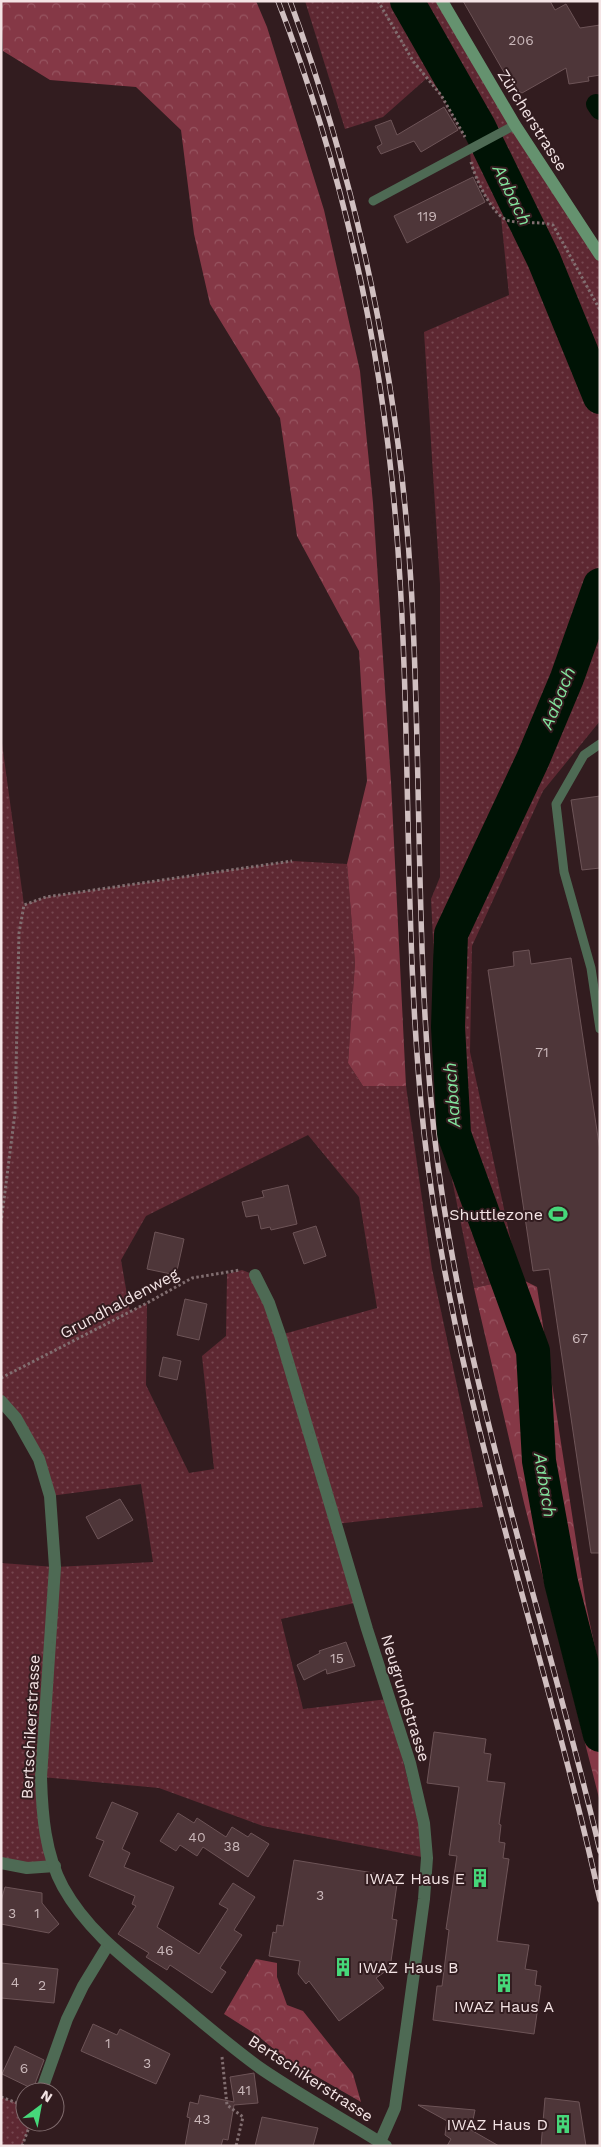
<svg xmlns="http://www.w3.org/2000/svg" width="601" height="2147" viewBox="0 0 601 2147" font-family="'Work Sans',sans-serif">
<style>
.grass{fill:url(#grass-dots);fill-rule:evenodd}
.forest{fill:url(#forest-crowns)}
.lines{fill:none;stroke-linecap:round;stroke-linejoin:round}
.canal{stroke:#001305;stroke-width:20}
.river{stroke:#001305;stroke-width:34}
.building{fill:#4e3639;stroke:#6d5457}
.path{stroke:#816e70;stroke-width:3;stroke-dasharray:2.5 2.5;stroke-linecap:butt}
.service{stroke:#4e6a54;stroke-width:9}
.minor{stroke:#4e6a54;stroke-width:12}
.tertiary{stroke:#4e6a54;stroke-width:12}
.secondary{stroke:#65926f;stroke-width:12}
.rail-casing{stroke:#d0bfc0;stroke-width:5.5}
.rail{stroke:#321c1f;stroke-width:4;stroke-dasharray:11;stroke-linecap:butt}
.labels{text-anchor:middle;stroke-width:4;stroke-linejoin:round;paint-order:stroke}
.number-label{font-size:14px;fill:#cab8ba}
.street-label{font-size:16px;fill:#f4e4e5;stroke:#321c1f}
.poi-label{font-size:16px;fill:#f4e4e5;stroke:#321c1f;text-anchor:end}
.water-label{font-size:18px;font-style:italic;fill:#83e49e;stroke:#321c1f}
</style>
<defs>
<pattern id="grass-dots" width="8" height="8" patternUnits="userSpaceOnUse" patternTransform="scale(1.25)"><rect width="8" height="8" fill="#5e2832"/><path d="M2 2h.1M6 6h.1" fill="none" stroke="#764750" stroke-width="1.8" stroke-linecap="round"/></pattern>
<pattern id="forest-crowns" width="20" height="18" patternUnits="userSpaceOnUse" patternTransform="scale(1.25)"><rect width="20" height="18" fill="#853846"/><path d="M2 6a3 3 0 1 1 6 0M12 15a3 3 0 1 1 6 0" fill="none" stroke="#975561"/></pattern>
</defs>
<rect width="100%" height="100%" fill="#321c1f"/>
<g class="grass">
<path d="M305,1H442L600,251V721L543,791L472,946L470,1052L519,1278L474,1288L443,1135L431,899L440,877V584L424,332L509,295L501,217C490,205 478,186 473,170C469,160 472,150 467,140C457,118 443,96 427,78L383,117L345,129Z"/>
<path d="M1,736L24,905L46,897L292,861L347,864L355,963L348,1063L363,1086H406L432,1269L483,1507L336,1524L359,1602L281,1619L303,1709L388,1699L427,1858L263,1826L159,1788L42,1777L55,1866L1,1863V1563L55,1567L153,1562L141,1484L50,1496L39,1459L1,1401ZM308,1135L359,1197L377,1308L280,1335L255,1275L242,1270L227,1274L226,1336L202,1356L214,1469L189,1473L146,1385L147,1303L130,1312L121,1260L146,1216Z"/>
<polygon points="1,2097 25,2106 25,2122 31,2122 22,2146 1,2146"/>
</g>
<g class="forest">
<polygon points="1,1 256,1 267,27 324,210 360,371 373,503 391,782 406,1086 363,1086 348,1063 355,963 347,864 367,781 359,651 297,536 280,418 210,304 194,234 181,130 136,87 50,80 3,51"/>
<polygon points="519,1278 537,1287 586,1605 600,1671 600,1802 524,1503 474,1288"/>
<polygon points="256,1959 277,1963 277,1977 287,2005 303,2011 353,2074 361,2102 283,2057 257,2035 224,2014"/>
</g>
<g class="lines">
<polyline class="canal" points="596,104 600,110"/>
<g class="river">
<polyline points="407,1 479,127 544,260 600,397"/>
<polyline points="600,585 567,678 533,759 451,934 448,1027 454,1134 533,1351 539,1461 561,1582 600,1735"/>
</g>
</g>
<g class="building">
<polygon points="463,1 550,1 555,10 566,4 580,28 600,25 600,75 588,77 589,81 569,84 566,68 522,93 513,88"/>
<polygon points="444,107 458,130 421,152 414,141 381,154 377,147 382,144 375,126 391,120 397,135"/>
<polygon points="473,177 485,202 407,243 394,216"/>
<polygon points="600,796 600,868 582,870 571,800"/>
<polygon points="529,950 531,964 571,958 600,1151 600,1553 591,1553 549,1269 533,1271 488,970 514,966 513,952"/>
<polygon points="288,1185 297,1224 271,1230 270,1227 261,1229 258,1215 246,1217 242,1202 264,1197 262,1191"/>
<polygon points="316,1226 326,1256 304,1264 293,1233"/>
<polygon points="155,1232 184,1239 176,1275 147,1269"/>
<polygon points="185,1299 207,1304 199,1340 177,1335"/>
<polygon points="163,1357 181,1361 177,1380 159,1376"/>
<polygon points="120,1499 133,1520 98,1539 86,1517"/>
<polygon points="346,1642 355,1666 327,1674 326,1669 304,1680 297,1665 320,1653 319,1651"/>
<polygon points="434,1732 486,1739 484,1753 491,1754 487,1781 505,1783 499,1824 501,1825 499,1842 505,1843 503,1858 509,1859 497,1941 529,1945 525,1969 537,1971 535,1985 541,1986 534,2034 433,2020 437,1986 442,1986 449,1930 446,1929 457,1856 449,1855 459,1787 427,1783"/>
<polygon points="112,1802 138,1813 122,1849 130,1853 124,1867 174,1887 157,1927 199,1954 228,1909 219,1904 233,1883 255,1897 234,1930 242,1935 220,1968 226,1972 212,1993 170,1965 167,1970 146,1957 149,1953 118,1934 136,1906 132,1904 135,1896 89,1876 104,1841 96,1838"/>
<polygon points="178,1813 194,1823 197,1818 226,1837 232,1827 248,1837 251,1833 269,1844 248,1877 203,1847 197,1856 180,1845 176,1851 160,1841"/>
<polygon points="294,1860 398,1877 392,1919 397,1920 390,1968 376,1978 384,1988 339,2021 309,1981 306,1984 298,1974 300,1961 269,1956 273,1932 276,1933 277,1925 283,1926"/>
<polygon points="5,1887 42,1893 42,1903 59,1924 49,1933 1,1924 1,1901"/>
<polygon points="1,1963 58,1969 54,2003 1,1998"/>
<polygon points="93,2024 117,2035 120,2029 170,2054 156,2084 81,2051"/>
<polygon points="15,2046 44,2060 33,2089 2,2074"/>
<polygon points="254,2073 258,2103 234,2105 228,2140 223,2139 221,2146 185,2146 190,2118 187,2117 190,2102 198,2104 200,2095 234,2102 230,2077"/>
<polygon points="545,2098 579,2102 586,2146 541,2146"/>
<polygon points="418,2105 475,2110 471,2130 499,2146 447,2146 451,2139 445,2135 447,2121"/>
<polygon points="262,2117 318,2128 313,2146 255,2146"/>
</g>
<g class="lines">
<g class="path">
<polyline points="378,1 413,61 441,95 465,137"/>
<path d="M471,162C475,178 493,218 510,221C524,224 539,221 553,225L600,310"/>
<polyline points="1,1223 15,1113 19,933 24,905 46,897 292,861"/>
<polyline points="1,1378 147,1303 192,1278 240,1270"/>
<polyline points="222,2057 227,2105 243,2117 236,2146"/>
<polyline points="1,2097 25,2106"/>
<polyline points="22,2146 31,2122"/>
</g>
<g class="service">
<polyline points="373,201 515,125"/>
<polyline points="600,744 584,755 556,804 564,872 591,968 600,1029"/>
</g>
<g class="minor">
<polyline points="255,1275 269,1303 280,1335 367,1629 410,1763 424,1823 427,1858 424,1899 407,2024 395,2108 380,2142"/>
<polyline points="1,1863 27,1868 55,1866"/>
<polyline points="41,2092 67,2019 83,1986 108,1945"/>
</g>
<path class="tertiary" d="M1,1401L16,1418L39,1459L50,1496L55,1567L41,1777C42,1814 45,1854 63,1887C88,1932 127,1960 166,1992C198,2018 229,2046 263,2070C303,2097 345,2120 386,2146"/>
<polyline class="secondary" points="442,1 515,125 600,255"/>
<g class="rail-casing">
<g id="rail">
<path d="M278,1C346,177 385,363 398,550C412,744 403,940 424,1133C453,1395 544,1644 600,1900"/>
<path d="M290,1C359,189 399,383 411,583C422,766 415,950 434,1132C461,1377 544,1612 600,1851"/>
</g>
</g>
<use href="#rail" class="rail"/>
</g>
<defs>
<g id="stadium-bare" transform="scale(1.5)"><path d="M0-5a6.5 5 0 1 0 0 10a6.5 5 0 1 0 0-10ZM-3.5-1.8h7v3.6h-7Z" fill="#46d77a" stroke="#321c1f" stroke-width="2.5" paint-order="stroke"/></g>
<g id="building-bare" transform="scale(1.5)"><path d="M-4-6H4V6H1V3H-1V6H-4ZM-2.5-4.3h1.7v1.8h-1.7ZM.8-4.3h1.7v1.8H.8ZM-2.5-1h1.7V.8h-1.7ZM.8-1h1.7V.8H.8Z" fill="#46d77a" stroke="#321c1f" stroke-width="2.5" paint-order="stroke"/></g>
</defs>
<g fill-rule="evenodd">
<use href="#stadium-bare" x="558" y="1214"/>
<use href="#building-bare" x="480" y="1878"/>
<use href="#building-bare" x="343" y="1967"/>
<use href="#building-bare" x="504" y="1983"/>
<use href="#building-bare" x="563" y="2124"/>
</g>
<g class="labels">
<g class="number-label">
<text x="521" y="45">206</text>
<text x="427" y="221">119</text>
<text x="542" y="1057">71</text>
<text x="580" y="1343">67</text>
<text x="337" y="1663">15</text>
<text x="197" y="1842">40</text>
<text x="232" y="1851">38</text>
<text x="320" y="1900">3</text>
<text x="12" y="1918">3</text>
<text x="37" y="1918">1</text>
<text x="165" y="1955">46</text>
<text x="15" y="1987">4</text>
<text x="42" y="1990">2</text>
<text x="108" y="2048">1</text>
<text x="147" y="2068">3</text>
<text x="24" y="2073">6</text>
<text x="244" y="2095">41</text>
<text x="202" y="2124">43</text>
</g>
<g class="street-label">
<text transform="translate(533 120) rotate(58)" y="6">Zürcherstrasse</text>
<text transform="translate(119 1303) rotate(-28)" y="6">Grundhaldenweg</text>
<text transform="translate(406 1698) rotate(73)" y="6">Neugrundstrasse</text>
<text transform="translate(30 1727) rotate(-87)" y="6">Bertschikerstrasse</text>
<text transform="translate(311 2078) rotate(33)" y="6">Bertschikerstrasse</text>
</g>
<g class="poi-label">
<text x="543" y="1220">Shuttlezone</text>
<text x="465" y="1884">IWAZ Haus E</text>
<text x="358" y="1973" text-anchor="start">IWAZ Haus B</text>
<text x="504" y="2012" text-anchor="middle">IWAZ Haus A</text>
<text x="548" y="2130">IWAZ Haus D</text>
</g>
<g class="water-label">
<text transform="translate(512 195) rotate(64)" y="6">Aabach</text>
<text transform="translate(558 698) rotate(-68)" y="6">Aabach</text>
<text transform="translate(452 1095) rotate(-94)" y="6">Aabach</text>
<text transform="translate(545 1485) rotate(81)" y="6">Aabach</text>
</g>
</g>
<rect width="601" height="2147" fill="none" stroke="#f4e4e5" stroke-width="5"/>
<g transform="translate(40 2107) rotate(32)"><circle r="24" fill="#321c1f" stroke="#806c6e"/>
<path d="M0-4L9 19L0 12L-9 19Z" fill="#46d77a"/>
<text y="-8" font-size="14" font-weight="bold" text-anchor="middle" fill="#f4e4e5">N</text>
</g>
</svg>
